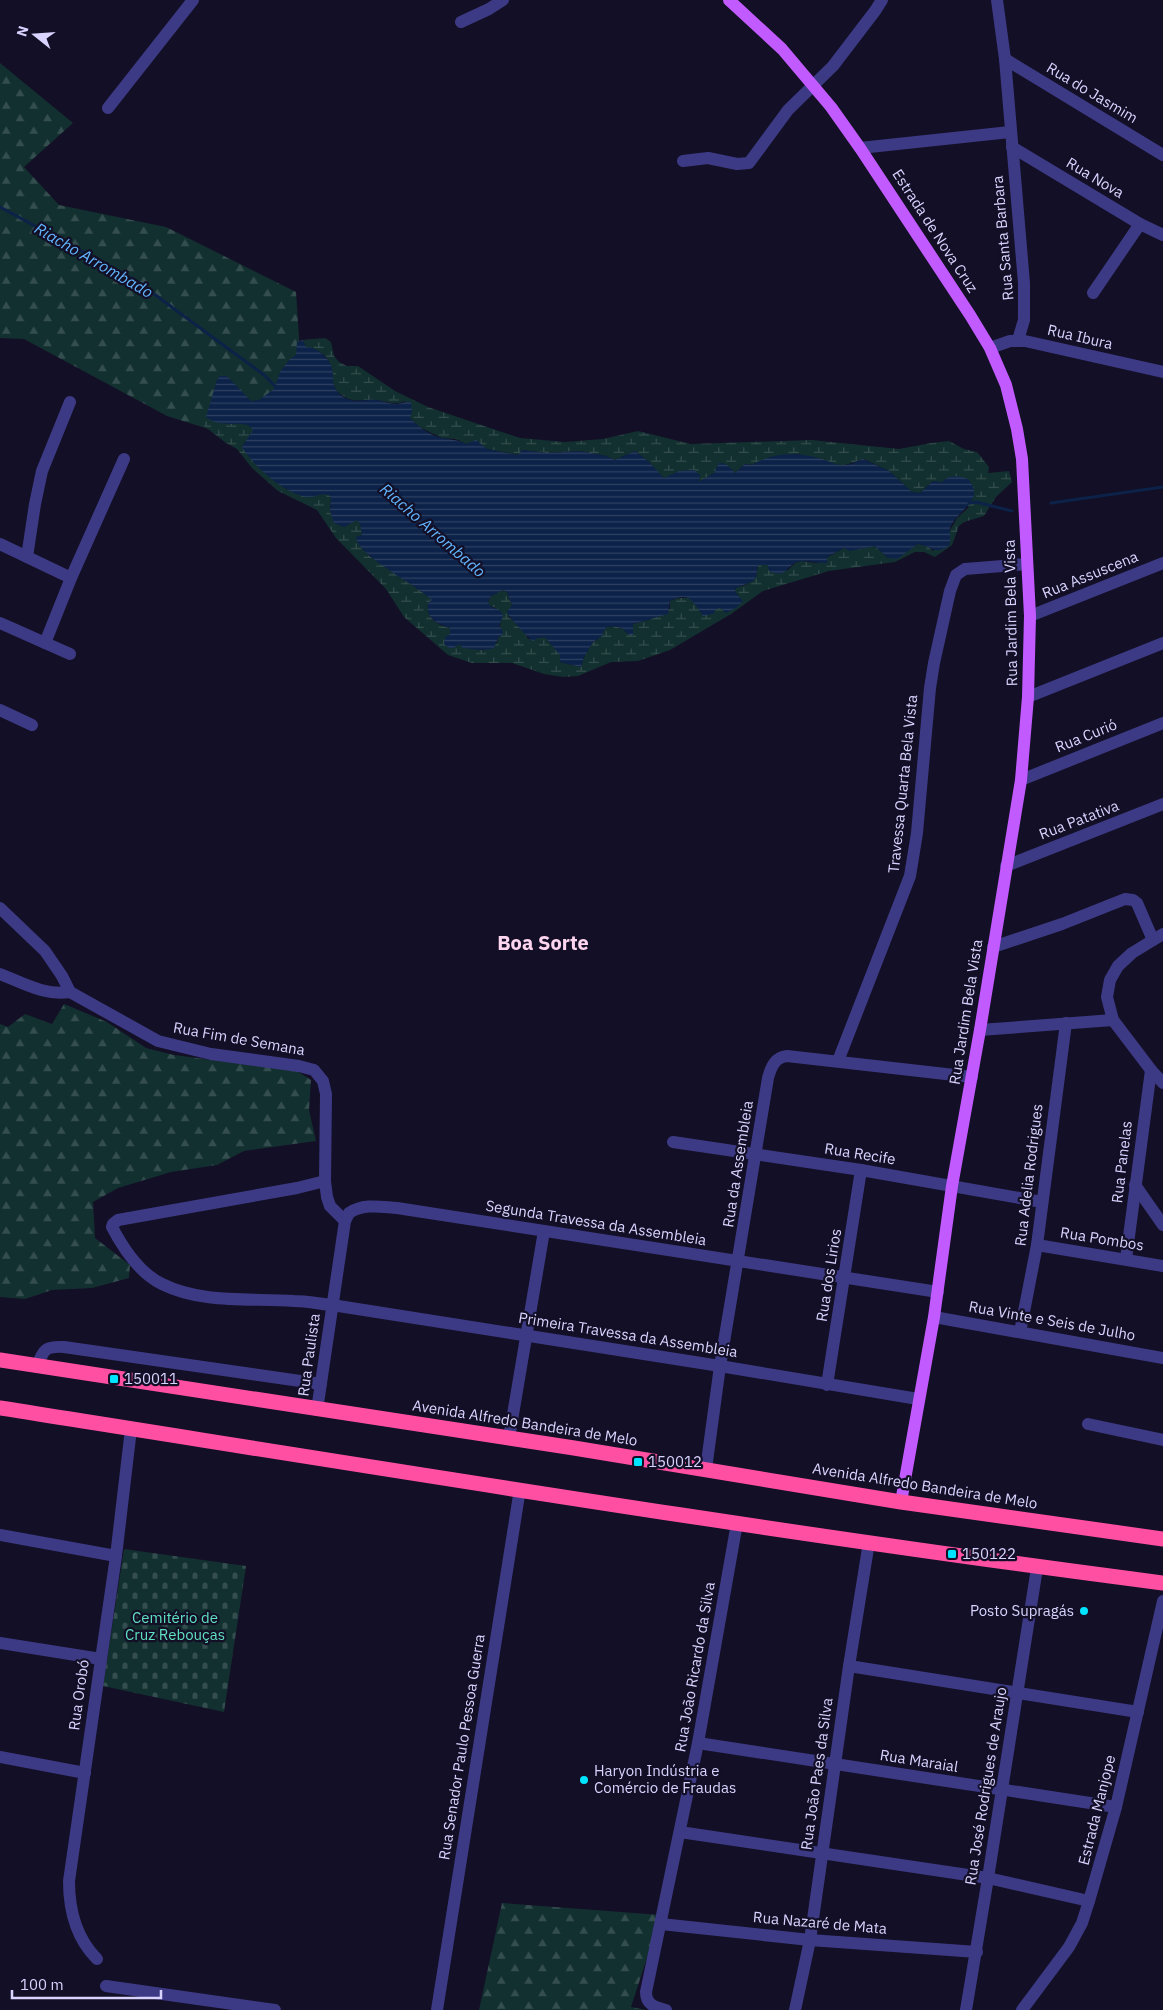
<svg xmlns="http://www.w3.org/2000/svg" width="1163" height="2010" viewBox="0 0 1163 2010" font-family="'IBM Plex Sans',sans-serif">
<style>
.forest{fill:url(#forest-firs)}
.wetland{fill:url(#wetland-marsh)}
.cemetery{fill:url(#cemetery-stones)}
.water{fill:url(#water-rules)}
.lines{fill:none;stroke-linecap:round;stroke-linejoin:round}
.stream{stroke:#0c2248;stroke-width:3}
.minor{stroke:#3d3a85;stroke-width:12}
.major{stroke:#c25bff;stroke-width:12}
.highway{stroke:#ff4fa3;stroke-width:15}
.poi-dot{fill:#00e5ff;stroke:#130f26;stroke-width:2}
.labels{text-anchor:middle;stroke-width:4.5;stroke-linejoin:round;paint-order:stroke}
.street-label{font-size:15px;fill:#d9d4ff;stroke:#130f26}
.poi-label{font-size:15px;fill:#d9d4ff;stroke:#130f26;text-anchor:start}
.park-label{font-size:15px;fill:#5fe0c0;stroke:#130f26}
.water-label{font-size:16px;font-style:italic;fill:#62b6ff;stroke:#130f26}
.district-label{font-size:20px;font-weight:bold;fill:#ffd6f0;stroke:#130f26}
</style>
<defs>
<pattern id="forest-firs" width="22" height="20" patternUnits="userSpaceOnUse" patternTransform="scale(1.25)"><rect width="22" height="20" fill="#12302f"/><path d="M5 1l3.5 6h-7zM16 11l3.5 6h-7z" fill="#344d4e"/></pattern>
<pattern id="wetland-marsh" width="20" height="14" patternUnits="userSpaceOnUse" patternTransform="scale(1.25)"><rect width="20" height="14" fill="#12302f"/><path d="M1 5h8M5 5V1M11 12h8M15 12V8" fill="none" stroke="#344d4e"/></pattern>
<pattern id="cemetery-stones" width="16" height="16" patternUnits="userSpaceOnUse" patternTransform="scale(1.25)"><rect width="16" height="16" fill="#12302f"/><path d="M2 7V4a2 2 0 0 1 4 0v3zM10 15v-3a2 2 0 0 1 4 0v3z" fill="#344d4e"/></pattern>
<pattern id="water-rules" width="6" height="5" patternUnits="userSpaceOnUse" patternTransform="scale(1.25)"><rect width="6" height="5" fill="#0c2248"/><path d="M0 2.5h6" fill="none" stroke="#2f4163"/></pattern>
</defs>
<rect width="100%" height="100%" fill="#130f26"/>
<g class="forest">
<polygon points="0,63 73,123 24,167 59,205 166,227 296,292 300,351 253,443 167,416 24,339 0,338"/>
<polygon points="64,1004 107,1022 146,1048 174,1055 297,1071 311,1080 309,1110 316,1141 244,1151 217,1165 171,1172 118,1188 93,1202 95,1238 130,1265 129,1278 92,1288 52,1290 25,1299 0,1297 0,1024 8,1027 25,1014 52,1024"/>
<polygon points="502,1903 661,1915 631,2007 646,2010 479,2010"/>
</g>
<path class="wetland" d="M325,338L331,342L334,356L339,362L347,366H358L395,391L428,407L520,438L565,442L603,439L638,431L691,444L812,440L899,449L931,443L949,441L964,449L977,452L989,467L988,473L1009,471L1012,482L996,497L984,516L964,522L959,526L952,545L935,557L924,552H915L895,562L829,571L763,591L731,614L670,650L638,661L611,662L578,676L563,677L544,674L512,663H472L448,655L404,617L386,589L336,538L317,510L278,491L252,468L237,449L226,443L200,423L206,417C221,430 245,418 253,430L242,447L260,468L286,489L315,496L321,493L329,495L331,498L330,511L335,523L344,527L357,519L360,524L363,535L359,536L368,555L428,596L433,600L428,603C426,618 437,625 450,628C452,645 470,647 483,650L497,643L501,620L496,608L490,606L488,602L491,596L503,590L507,592L512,605L509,617L523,629L528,639L545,637L561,655L560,662L581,667L584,657L593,642L597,640L605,628C614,624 623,627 629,635L633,628V624L648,620L670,609V601C678,597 684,597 693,599L697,607L721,608L726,613L739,596L735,592L736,588L745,585L756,577L758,565L764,564L788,570L795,563L801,561L817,563L844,548L875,546L888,558L918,544L927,546L933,551L949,532L957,518L969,507L942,483L933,481L920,493L912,492L889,471L864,459L842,466L798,454L773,457L760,461L752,465L745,464L735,473H714L699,482L679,471L664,479L649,462L635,451L615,460L606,456L580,451L547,453L522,450L519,455L487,449L476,441L466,444L456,439L442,438L419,427L410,418L405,401C394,406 387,401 375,400C365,399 354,403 345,397C330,389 334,379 331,367C329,356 316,347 306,348L303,340Z"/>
<polygon class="cemetery" points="124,1549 246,1566 224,1712 103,1686"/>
<path class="water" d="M303,340L306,347C316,347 329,357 332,368C334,380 331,387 342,396C352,404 366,399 377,400C383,401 390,404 396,404C402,404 404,401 411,402L412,412L410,418C418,427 430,435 442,438C452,440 456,439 466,444L476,440L487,449L518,455L522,450L547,453L580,451L606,456L615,460L635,451L649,462L664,478L679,471L694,470L700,475L699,482L714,473L719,463C726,462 731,468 735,473L745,464L752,465C773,452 799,452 822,459C829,461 837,466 845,465C851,465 857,461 863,459L889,471L912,492L920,493L933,481L942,482C950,474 958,476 968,479C986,500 959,509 951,526C948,533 952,538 949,546C934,555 933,547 918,544L897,559L888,558L875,546L850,551L844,548L827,557V563C818,563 810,561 802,561C786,562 789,580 769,571L768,565H758L756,577L753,581L736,588L735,592L743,601L737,607L726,613L721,608L716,609L713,614L703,616C693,601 689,591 670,601L668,614L633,624V635H629C623,627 614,624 605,628L602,636L593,642L584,657L581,667L560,662V655L545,637L538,638L533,641C529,639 508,616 507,612L512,605L507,592L503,590L491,596L488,602L490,606L501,611L503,616L499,626L502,629L503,634L498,638L494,648C487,651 470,649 463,648L459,644L454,648H449L444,644L445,637L450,634V628C437,624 426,619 428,603L432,600C419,586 356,555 356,537L362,535L360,524L357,520L344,527L334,523L330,511L331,498L329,495C319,492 316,498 307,497C285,494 252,465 242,447L253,430C245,417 223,431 206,417L217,380L220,376H227L251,401L259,400L274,389L280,372L289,360L296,355L297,342Z"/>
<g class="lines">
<g class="stream">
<polyline points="0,207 135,280 264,375 276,387"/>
<polyline points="969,503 976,502 1012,511"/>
<polyline points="1051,503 1163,487"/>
</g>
<g class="minor">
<polyline points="997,0 1005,59 1024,283 1024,320 1018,340"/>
<polyline points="461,22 489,9 503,0"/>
<polyline points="1005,59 1163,155"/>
<polyline points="108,108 193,0"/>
<polyline points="1012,147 1140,224 1163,235"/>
<polyline points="860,148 1010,132"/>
<polyline points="683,161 708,158 737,164 749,163 788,110 833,66 875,11 882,0"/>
<polyline points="1093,293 1140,224"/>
<polyline points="990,348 1010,341 1025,341 1163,372"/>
<polyline points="0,544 71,578"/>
<polyline points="27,557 35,504 42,471 70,402"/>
<polyline points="1030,616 1163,563"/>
<polyline points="0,623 70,654"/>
<polyline points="45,643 71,578 124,459"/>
<polyline points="1028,697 1163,643"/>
<polyline points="0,710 32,725"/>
<polyline points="1021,780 1163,723"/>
<polyline points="1006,866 1163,804"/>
<polyline points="0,908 45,951 62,976 70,992"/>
<polyline points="1163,934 1132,953 1118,966 1110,980 1107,997 1113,1020 1151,1070 1163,1083"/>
<polyline points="993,947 1062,924 1125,899 1133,900 1137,903 1153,940"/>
<path d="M0,974C23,983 45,996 70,992"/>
<polyline points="70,992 158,1041 211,1054 299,1066 314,1070 323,1081 326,1094 325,1181 327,1197 330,1206 345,1221"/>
<polyline points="980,1030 1113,1020"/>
<polyline points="838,1061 910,876 917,833 930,688 934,663 950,591 956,575 965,569 1027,564"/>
<polyline points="673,1142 861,1170 1042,1202"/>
<path d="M325,1181L297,1188L118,1220L113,1224L112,1227C123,1248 139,1273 162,1284C202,1304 250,1298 294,1301C307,1301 320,1304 332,1305L720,1366L918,1399"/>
<polyline points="1135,1185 1163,1225"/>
<polyline points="1037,1245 1163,1266"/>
<polyline points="1126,1259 1151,1070"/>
<polyline points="934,1317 1163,1358"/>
<polyline points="1020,1332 1037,1245 1066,1023"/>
<path d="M37,1366C44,1349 45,1346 64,1347L321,1384"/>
<polyline points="827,1385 861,1170"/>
<path d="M317,1410L345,1221L349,1213C364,1203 381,1207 397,1208L938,1292"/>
<polyline points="1088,1424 1163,1440"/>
<polyline points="509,1438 544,1231"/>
<path d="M706,1469L720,1366L768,1078C771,1067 775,1057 787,1056L972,1077"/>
<polyline points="0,1535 116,1556"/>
<polyline points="0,1643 101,1659"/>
<polyline points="849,1666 1138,1712"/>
<polyline points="698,1743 1116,1807"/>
<polyline points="0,1757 85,1773"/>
<polyline points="680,1832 988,1878 1089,1901"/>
<polyline points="661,1924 810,1940 977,1952"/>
<path d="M97,1959C76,1938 69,1911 69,1881L116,1556L131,1429"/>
<polyline points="106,1986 275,2010"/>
<polyline points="437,2010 520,1489"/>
<path d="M666,2010C655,2007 646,2005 646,1992L698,1743L737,1523"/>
<polyline points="795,2010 810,1940 849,1666 869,1542"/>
<polyline points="966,2010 988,1878 1037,1568"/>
<polyline points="1022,2010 1069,1947 1082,1923 1089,1901 1116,1807 1163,1601"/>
</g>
<polyline class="major" points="729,0 782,49 831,107 860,148 970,315 990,348 1006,385 1017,429 1022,459 1030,616 1028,697 1021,780 980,1030 952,1186 934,1317 901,1502"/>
<g class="highway">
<polyline points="0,1360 574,1448 901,1502 1163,1539"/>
<path d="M0,1408C387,1469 774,1533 1163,1583"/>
</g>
</g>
<g class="poi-dot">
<rect x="109" y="1374" width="10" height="10" rx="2.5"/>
<rect x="633" y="1457" width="10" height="10" rx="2.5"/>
<rect x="947" y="1549" width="10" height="10" rx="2.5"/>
<circle cx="1084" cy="1611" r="5"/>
<circle cx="584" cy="1780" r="5"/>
</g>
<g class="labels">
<g class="street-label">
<text transform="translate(1092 93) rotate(31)" y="5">Rua do Jasmim</text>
<text transform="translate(1095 178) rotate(31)" y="5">Rua Nova</text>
<text transform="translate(935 231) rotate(57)" y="5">Estrada de Nova Cruz</text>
<text transform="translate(1003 238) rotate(-95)" y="5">Rua Santa Barbara</text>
<text transform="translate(1080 337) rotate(13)" y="5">Rua Ibura</text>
<text transform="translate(1090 575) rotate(-22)" y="5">Rua Assuscena</text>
<text transform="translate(1011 613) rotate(-91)" y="5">Rua Jardim Bela Vista</text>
<text transform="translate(1086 736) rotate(-22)" y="5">Rua Curió</text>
<text transform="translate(903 784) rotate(-84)" y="5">Travessa Quarta Bela Vista</text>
<text transform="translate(1079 820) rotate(-21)" y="5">Rua Patativa</text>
<text transform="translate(966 1012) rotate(-81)" y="5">Rua Jardim Bela Vista</text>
<text transform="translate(239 1039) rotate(10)" y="5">Rua Fim de Semana</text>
<text transform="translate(860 1154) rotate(9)" y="5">Rua Recife</text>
<text transform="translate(1122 1162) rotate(-83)" y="5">Rua Panelas</text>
<text transform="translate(738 1164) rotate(-81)" y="5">Rua da Assembleia</text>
<text transform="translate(1029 1175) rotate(-83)" y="5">Rua Adelia Rodrigues</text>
<text transform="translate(596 1223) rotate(9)" y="5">Segunda Travessa da Assembleia</text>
<text transform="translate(1102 1239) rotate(9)" y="5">Rua Pombos</text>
<text transform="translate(829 1275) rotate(-81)" y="5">Rua dos Lirios</text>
<text transform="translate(1052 1321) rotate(10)" y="5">Rua Vinte e Seis de Julho</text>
<text transform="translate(628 1335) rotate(9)" y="5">Primeira Travessa da Assembleia</text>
<text transform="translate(309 1355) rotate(-82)" y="5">Rua Paulista</text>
<text transform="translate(525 1423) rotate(9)" y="5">Avenida Alfredo Bandeira de Melo</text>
<text transform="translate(925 1486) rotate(9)" y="5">Avenida Alfredo Bandeira de Melo</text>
<text transform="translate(695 1667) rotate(-80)" y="5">Rua João Ricardo da Silva</text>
<text transform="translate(79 1695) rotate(-82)" y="5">Rua Orobó</text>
<text transform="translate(462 1747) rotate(-81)" y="5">Rua Senador Paulo Pessoa Guerra</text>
<text transform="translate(919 1761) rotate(9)" y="5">Rua Maraial</text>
<text transform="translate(817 1774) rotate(-82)" y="5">Rua João Paes da Silva</text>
<text transform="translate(986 1786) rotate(-81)" y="5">Rua José Rodrigues de Araujo</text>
<text transform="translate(1097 1810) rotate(-76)" y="5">Estrada Manjope</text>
<text transform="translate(820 1923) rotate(5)" y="5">Rua Nazaré de Mata</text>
</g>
<g class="poi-label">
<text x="124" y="1384">150011</text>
<text x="648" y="1467">150012</text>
<text x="962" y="1559">150122</text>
<text x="1074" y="1616" text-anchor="end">Posto Supragás</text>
<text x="594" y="1776">Haryon Indústria e<tspan x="594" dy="17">Comércio de Fraudas</tspan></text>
</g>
<g class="park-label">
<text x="175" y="1623">Cemitério de<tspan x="175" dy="17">Cruz Rebouças</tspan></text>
</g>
<g class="water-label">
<text transform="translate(94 260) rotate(30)" y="6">Riacho Arrombado</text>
<text transform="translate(433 530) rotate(41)" y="6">Riacho Arrombado</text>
</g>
<g class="district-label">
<text x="543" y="950">Boa Sorte</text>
</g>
</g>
<g transform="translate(35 35) rotate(287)" stroke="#130f26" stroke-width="4" paint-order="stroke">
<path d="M0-4L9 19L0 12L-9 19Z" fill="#d9d4ff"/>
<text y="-8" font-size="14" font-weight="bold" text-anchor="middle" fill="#d9d4ff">N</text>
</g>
<path d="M12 1990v8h149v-8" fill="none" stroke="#d9d4ff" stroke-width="2.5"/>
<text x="20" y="1990" font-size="15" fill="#d9d4ff" stroke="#130f26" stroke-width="4" paint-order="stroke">100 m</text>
</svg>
